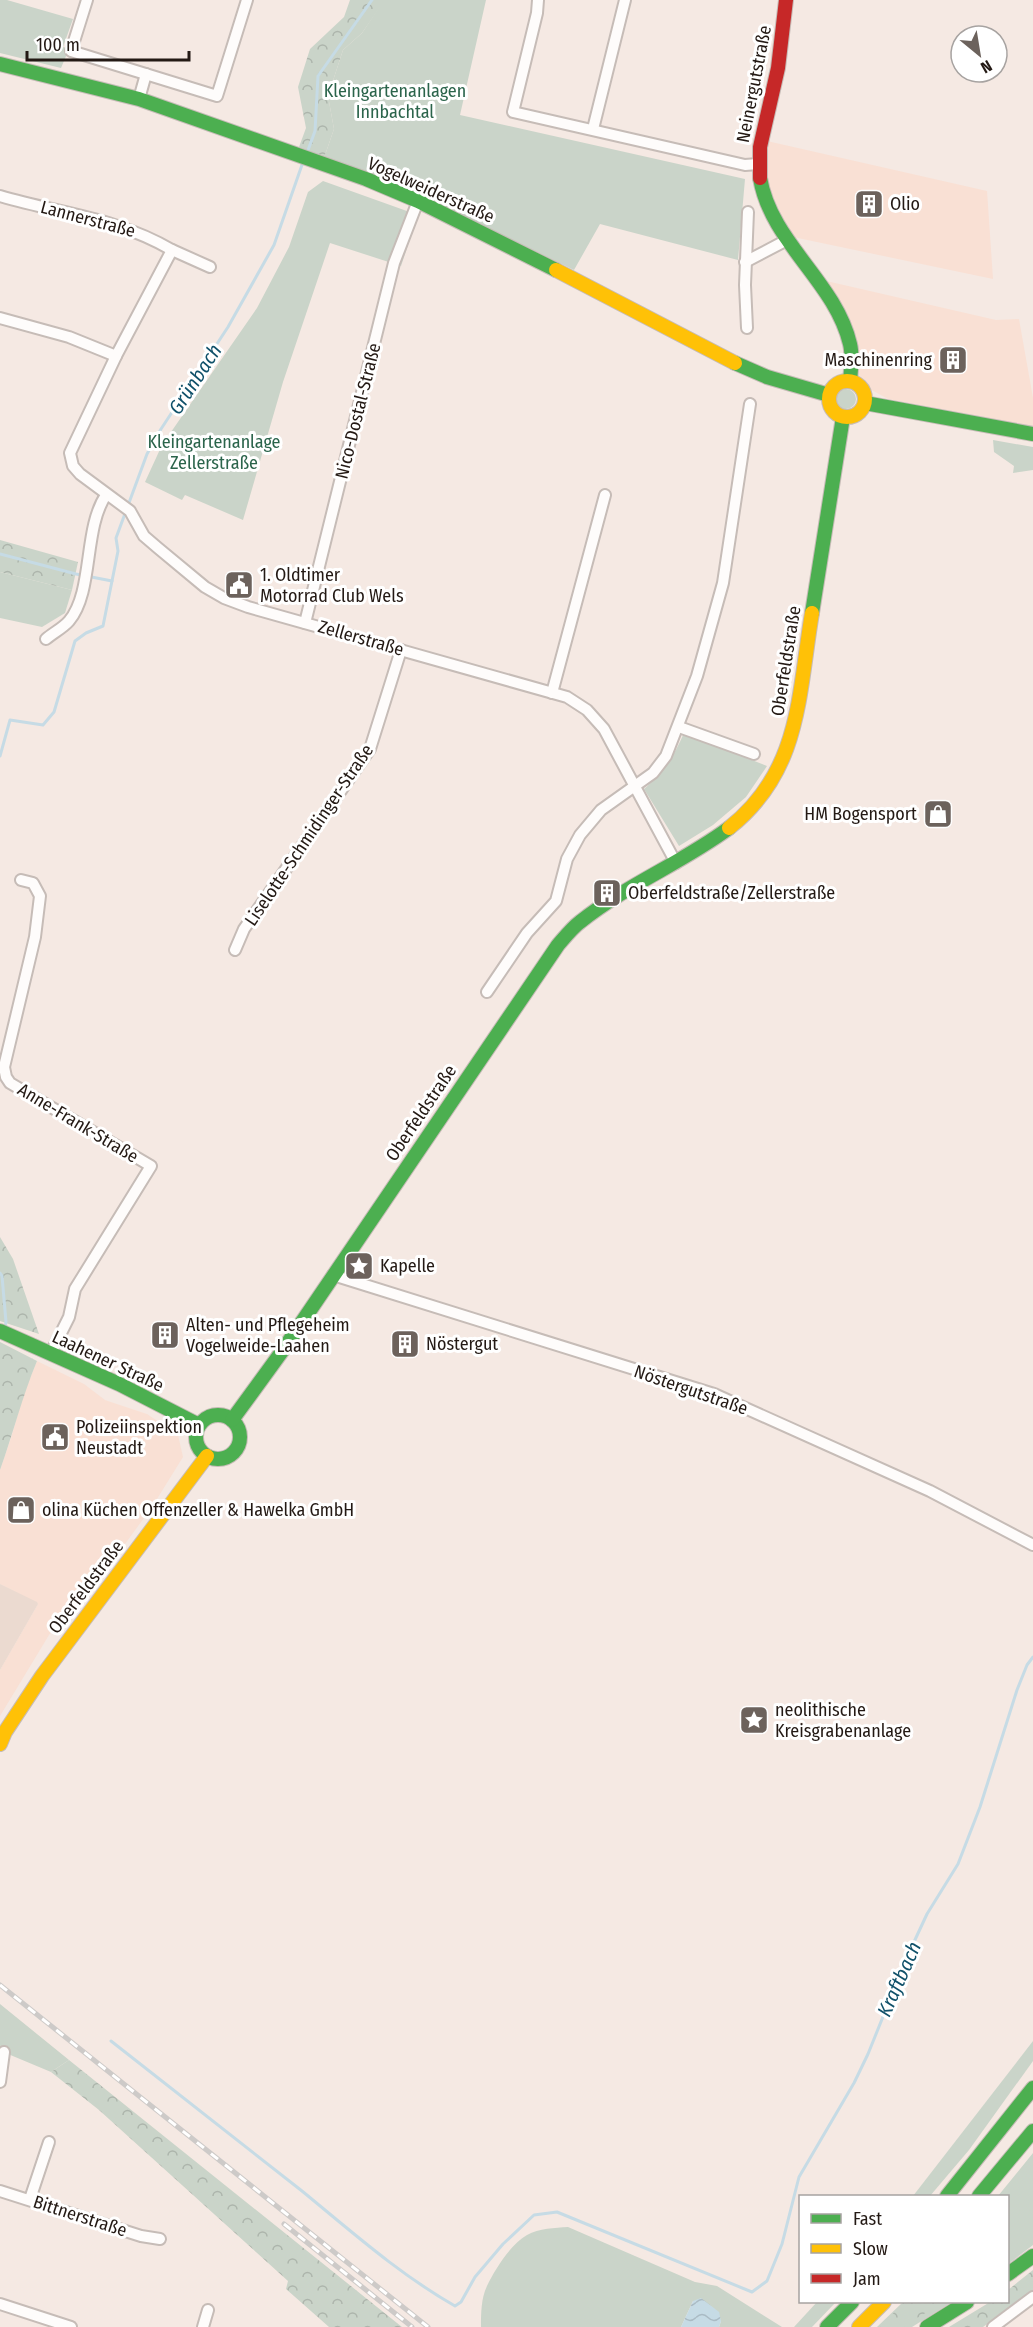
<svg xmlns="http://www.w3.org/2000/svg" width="1033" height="2327" viewBox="0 0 1033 2327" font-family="'Fira Sans Condensed',sans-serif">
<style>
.built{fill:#f9e0d4}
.education{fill:#ebdad0}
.green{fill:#cad4c9}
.forest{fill:url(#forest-crowns)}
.water{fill:url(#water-waves)}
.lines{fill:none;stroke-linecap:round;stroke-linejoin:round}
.stream{stroke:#c6dbe5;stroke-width:3}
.street-casing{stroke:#c6bcb7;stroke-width:14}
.fast-casing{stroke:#c6bcb7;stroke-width:16}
.slow-casing{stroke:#c6bcb7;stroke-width:16}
.jam-casing{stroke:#c6bcb7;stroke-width:16}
.street{stroke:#fefcfb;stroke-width:10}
.fast{stroke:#4caf50;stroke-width:14}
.slow{stroke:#ffc107;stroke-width:14}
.jam{stroke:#c62828;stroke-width:14}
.rail-casing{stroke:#cdcac8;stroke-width:5}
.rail{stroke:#fff;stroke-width:3;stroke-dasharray:9;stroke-linecap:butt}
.labels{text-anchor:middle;stroke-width:6;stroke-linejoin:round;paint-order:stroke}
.street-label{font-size:18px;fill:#231914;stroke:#fff}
.park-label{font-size:18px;fill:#2b644b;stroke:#fff}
.poi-label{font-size:18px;fill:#231914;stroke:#fff;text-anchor:start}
.water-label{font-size:20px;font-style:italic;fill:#10516a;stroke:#fff}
</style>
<defs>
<pattern id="forest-crowns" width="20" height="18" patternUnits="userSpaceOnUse" patternTransform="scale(1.5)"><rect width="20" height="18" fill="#cad4c9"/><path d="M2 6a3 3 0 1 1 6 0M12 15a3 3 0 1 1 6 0" fill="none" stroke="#adb5ac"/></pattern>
<pattern id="water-waves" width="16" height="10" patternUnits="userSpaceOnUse" patternTransform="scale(1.5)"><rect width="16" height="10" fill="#c6dbe5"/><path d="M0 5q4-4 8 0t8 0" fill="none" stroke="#aabbc4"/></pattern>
</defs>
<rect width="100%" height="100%" fill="#f5e9e3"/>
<g class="built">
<polygon points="767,141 987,191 993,279 793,237 775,208 765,177"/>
<polygon points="822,280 996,320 1019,319 1033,398 1033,426 888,399 868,388 859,375 856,340"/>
<polygon points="37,1361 84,1384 105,1400 147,1414 178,1435 183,1457 152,1507 111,1563 94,1578 49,1635 0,1716 0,1670 38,1604 0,1584 0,1470 11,1438 24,1393"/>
</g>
<polygon class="education" points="0,1584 37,1602 38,1604 0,1670"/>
<g class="green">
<polygon points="0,0 7,0 73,19 63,47 69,49 61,68 0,53"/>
<polygon points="384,0 486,0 460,115 745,179 738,260 600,224 574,270 425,197 324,158 334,129 328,96 343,50 362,33"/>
<polygon points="323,181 418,215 401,266 330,243 283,382 243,520 185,495 182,500 145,482 162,445 257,308 289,247 308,192"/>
<circle cx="846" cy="399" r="10"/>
<polygon points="993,440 1033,447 1033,470 1013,473 1014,466 994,452"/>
<polygon points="0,572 72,590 65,613 42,627 0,618"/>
<path d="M684,733L767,766L746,797L713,825L679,846L644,789C664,772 674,756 684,733Z"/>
<polygon points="0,2004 69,2060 51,2072 8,2054 0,2053"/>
<polygon points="1033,2041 1033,2061 969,2150 930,2196 913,2196"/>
<polygon points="1033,2153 1033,2245 1008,2264 1008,2196 998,2196"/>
<path d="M568,2227L695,2282L717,2286L782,2327H719L721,2321L693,2301L681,2327H481C481,2314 481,2298 487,2286C495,2269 511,2244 527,2235C539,2228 555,2228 568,2227Z"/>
<polygon points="817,2302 836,2302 812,2327 794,2327"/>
<polygon points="903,2302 952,2302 912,2327 877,2327"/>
</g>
<g class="forest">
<polygon points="350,0 385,0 362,33 343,50 328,96 334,129 324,158 299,147 306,128 298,87 310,49 344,17"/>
<polygon points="0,540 78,562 72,590 0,572"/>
<polygon points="0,1237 13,1259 39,1334 0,1321"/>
<path d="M0,1342L37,1361C22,1397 13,1434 0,1470Z"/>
<polygon points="69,2060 402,2327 329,2327 286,2289 288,2281 99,2110 51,2072"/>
<polygon points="1033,2270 1033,2291 983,2327 949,2327 990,2302 1008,2302 1008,2290"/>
<polygon points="904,2302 943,2302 903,2327 880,2327"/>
</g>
<polygon class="water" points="701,2298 719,2312 721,2321 719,2327 681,2327 693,2301"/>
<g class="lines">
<g class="stream">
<polyline points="307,153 315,131 318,76 372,0"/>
<polyline points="0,554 76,574 112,581"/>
<polyline points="0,756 10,720 43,725 54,712 75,641 86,633 103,626 118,551 116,538 147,454 161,429 228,327 274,245 303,162"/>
<polyline points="0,1273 2,1276 6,1322 5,1327"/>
<path d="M111,2041C174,2091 238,2141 302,2191C352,2232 399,2274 455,2306L461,2302L475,2277L503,2244L534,2215L557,2212L752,2292L767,2281L782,2244L799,2177L854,2083L868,2054L907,1957L927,1914L958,1864L980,1807L1017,1690L1027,1665L1033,1657"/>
</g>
<g class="street-casing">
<g id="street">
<polyline points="87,0 71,51 217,96 247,0"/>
<polyline points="538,0 537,13 513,112 745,165 758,164"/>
<polyline points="139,99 146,74"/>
<polyline points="593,129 625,0"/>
<path d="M0,196C61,214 115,217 172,250L116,356"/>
<polyline points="172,250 210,267"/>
<polyline points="745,262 787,240"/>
<polyline points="0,318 69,337 116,356 70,453 73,466 80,474 130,511 144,536 158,548 205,587 224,598 248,607 567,697 587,710 604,729 676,863"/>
<polyline points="747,328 745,285 748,212"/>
<polyline points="305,623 394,263 418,201"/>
<path d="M46,639C53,633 63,628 69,621C94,591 83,529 106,495"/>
<polyline points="552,693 605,495"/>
<polyline points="679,727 754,754"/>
<polyline points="21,880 33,883 40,896 35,937 4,1067 6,1077 10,1083 151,1166 75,1289 69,1317 51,1353"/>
<polyline points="235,950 244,929 370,749 401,650"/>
<polyline points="487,992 527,933 556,901 567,859 580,835 601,810 653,773 666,756 697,676 723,583 750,404"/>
<polyline points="333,1275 714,1394 930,1491 1033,1545"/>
<polyline points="0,2082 4,2052"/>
<polyline points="0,2191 141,2236 160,2239"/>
<polyline points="30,2199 49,2142"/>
<polyline points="0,2304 71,2327"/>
<polyline points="203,2327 208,2310"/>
<polyline points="993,2327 1033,2297"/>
</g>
</g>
<g class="fast-casing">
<g id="fast">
<polyline points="0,64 139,99 366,179 418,201 556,270"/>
<path d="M760,178C771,243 835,281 850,344C853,356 851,369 850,381"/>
<polyline points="735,363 767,377 829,395"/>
<polyline points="865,403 1033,434"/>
<polyline points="812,613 843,417"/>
<polyline points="0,1331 119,1384 199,1425"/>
<circle cx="218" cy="1437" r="22"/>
<path d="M232,1420L283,1350L558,945C565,937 572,928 580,922C626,885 682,863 729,828"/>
<polyline points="947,2196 1033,2088"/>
<polyline points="979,2196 1033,2131"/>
<polyline points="1008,2274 1033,2256"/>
<polyline points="827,2327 852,2302"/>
<polyline points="927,2327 967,2302"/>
</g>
</g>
<g class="slow-casing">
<g id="slow">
<polyline points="556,270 735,363"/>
<circle cx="847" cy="399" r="18"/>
<path d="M729,828C801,771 798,696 812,613"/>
<polyline points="0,1744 5,1732 42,1676 207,1456"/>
<polyline points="859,2327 884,2302"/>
</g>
</g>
<g class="jam-casing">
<polyline id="jam" points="760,178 760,147 778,68 786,0"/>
</g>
<use href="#street" class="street"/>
<use href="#fast" class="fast"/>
<use href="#slow" class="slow"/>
<use href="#jam" class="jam"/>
<g class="rail-casing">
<g id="rail">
<polyline points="0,1985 428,2327"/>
<polyline points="284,2224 412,2327"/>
</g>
</g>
<use href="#rail" class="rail"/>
</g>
<defs>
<g id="building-square" transform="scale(1.5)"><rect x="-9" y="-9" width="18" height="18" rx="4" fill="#6c625c" stroke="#fff"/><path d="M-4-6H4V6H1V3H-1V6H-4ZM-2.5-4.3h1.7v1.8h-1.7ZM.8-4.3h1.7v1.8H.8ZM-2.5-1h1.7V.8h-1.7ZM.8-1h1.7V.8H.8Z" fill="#fff"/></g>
<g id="civic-square" transform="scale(1.5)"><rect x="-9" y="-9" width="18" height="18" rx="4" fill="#6c625c" stroke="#fff"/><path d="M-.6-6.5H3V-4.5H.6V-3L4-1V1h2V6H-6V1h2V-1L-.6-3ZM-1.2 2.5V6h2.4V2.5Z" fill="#fff"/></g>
<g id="shop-square" transform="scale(1.5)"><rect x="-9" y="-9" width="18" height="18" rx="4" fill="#6c625c" stroke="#fff"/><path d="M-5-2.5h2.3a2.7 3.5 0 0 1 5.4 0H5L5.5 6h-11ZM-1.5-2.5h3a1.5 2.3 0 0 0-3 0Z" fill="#fff"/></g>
<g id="sight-square" transform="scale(1.5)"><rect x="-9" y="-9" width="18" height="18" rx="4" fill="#6c625c" stroke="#fff"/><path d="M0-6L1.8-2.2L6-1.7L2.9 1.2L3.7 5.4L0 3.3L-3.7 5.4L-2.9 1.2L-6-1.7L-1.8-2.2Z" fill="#fff"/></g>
</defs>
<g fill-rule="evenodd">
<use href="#building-square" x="869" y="204"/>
<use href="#building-square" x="953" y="360"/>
<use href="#civic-square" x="239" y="585"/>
<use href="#shop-square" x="938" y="814"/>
<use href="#building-square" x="607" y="893"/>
<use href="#sight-square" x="359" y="1266"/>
<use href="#building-square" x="165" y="1335"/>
<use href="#building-square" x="405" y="1344"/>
<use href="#civic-square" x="55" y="1437"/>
<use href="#shop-square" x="21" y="1510"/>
<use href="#sight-square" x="754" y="1720"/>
</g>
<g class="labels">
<g class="street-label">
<text transform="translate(754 84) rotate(-79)" y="6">Neinergutstraße</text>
<text transform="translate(431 190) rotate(24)" y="6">Vogelweiderstraße</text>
<text transform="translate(88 219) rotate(15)" y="6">Lannerstraße</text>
<text transform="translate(358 411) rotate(-76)" y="6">Nico-Dostal-Straße</text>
<text transform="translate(361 638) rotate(16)" y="6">Zellerstraße</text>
<text transform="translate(786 661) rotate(-81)" y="6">Oberfeldstraße</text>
<text transform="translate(309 835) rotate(-56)" y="6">Liselotte-Schmidinger-Straße</text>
<text transform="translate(421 1113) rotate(-56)" y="6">Oberfeldstraße</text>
<text transform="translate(78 1123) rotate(31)" y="6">Anne-Frank-Straße</text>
<text transform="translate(108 1361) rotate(25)" y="6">Laahener Straße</text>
<text transform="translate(691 1390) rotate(19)" y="6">Nöstergutstraße</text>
<text transform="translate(86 1587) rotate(-53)" y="6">Oberfeldstraße</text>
<text transform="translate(80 2216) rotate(18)" y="6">Bittnerstraße</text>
</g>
<g class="park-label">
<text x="395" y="97">Kleingartenanlagen<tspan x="395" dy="21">Innbachtal</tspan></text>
<text x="214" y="448">Kleingartenanlage<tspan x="214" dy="21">Zellerstraße</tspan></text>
</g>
<g class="poi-label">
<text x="890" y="210">Olio</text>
<text x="932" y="366" text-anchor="end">Maschinenring</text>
<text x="260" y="581">1. Oldtimer<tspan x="260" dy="21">Motorrad Club Wels</tspan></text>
<text x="917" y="820" text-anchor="end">HM Bogensport</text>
<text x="628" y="899">Oberfeldstraße/Zellerstraße</text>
<text x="380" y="1272">Kapelle</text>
<text x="186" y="1331">Alten- und Pflegeheim<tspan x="186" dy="21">Vogelweide-Laahen</tspan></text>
<text x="426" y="1350">Nöstergut</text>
<text x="76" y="1433">Polizeiinspektion<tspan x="76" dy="21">Neustadt</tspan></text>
<text x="42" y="1516">olina Küchen Offenzeller &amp; Hawelka GmbH</text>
<text x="775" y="1716">neolithische<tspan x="775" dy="21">Kreisgrabenanlage</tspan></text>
</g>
<g class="water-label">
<text transform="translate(195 379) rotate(-57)" y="7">Grünbach</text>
<text transform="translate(899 1979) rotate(-66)" y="7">Kraftbach</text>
</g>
</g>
<rect x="799" y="2195" width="210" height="108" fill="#ffffff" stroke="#a7a3a1" stroke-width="1.5"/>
<rect x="811" y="2214" width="30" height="9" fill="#4caf50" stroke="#a7a3a1" stroke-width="1.5"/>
<text x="853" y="2225" font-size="18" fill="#231914">Fast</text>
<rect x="811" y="2244" width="30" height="9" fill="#ffc107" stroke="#a7a3a1" stroke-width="1.5"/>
<text x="853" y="2255" font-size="18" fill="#231914">Slow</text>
<rect x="811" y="2274" width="30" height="9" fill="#c62828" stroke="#a7a3a1" stroke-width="1.5"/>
<text x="853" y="2285" font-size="18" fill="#231914">Jam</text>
<g transform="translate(979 54) rotate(150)"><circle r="28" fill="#ffffff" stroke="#a7a3a1" stroke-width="1.5"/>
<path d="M0-4.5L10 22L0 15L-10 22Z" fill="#6c625c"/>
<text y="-9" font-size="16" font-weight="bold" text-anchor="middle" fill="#231914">N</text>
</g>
<path d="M27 51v9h162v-9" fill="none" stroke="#231914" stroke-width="3"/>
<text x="36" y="51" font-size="18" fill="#231914" stroke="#ffffff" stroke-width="4.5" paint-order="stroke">100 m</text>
</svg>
